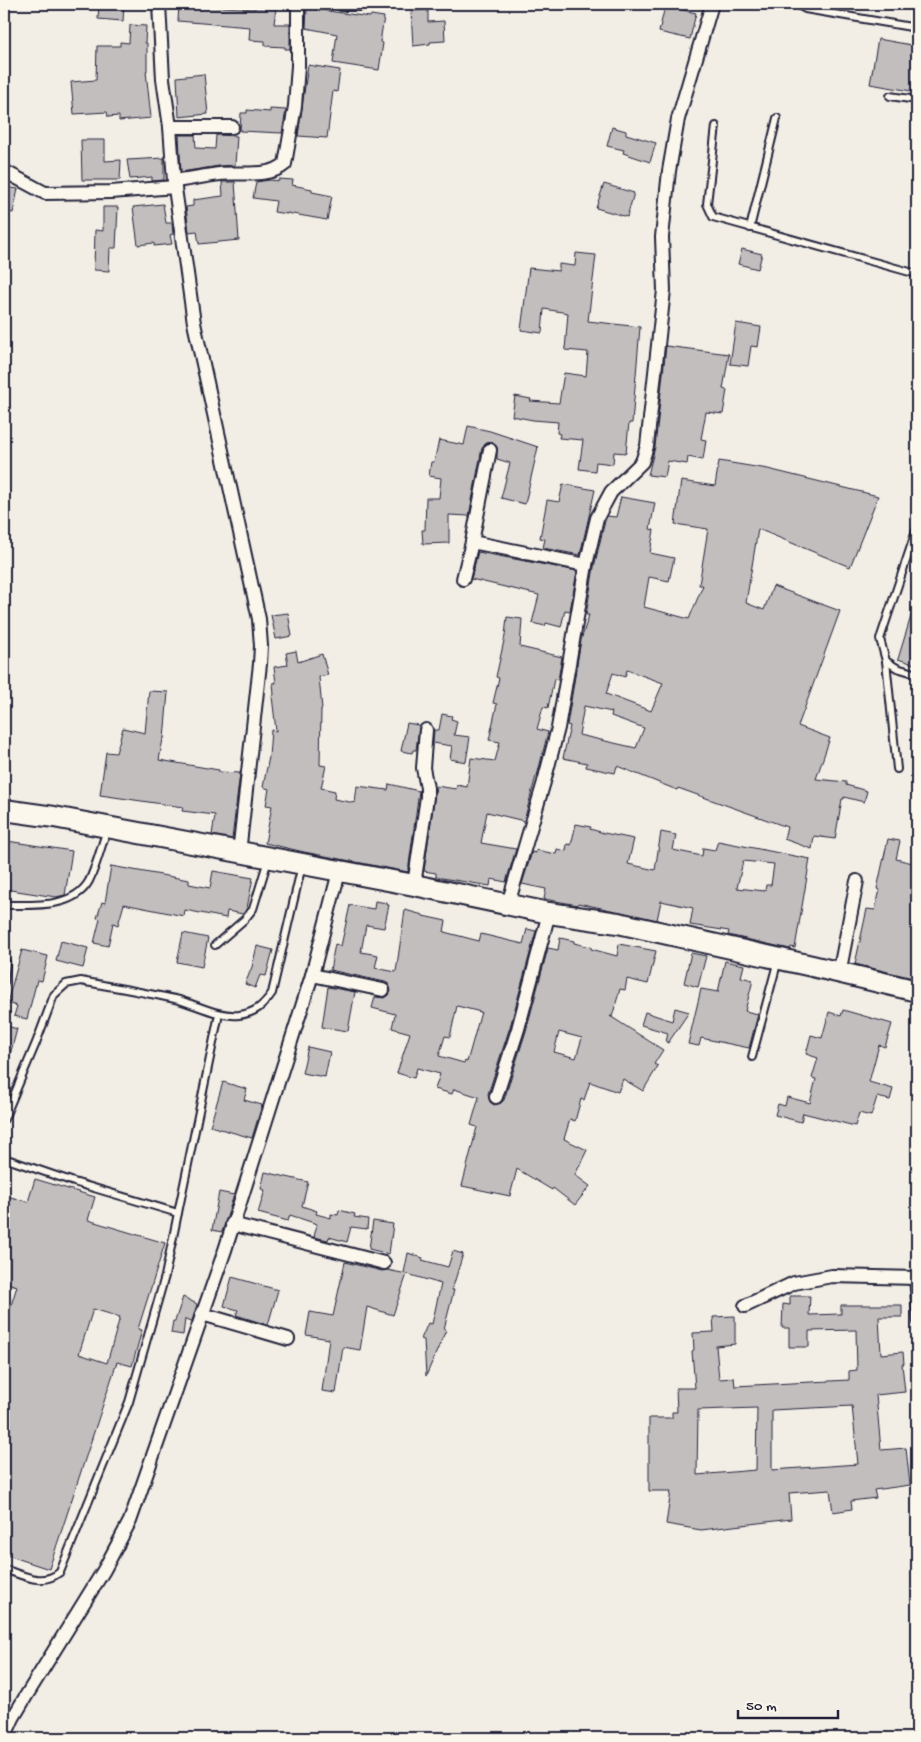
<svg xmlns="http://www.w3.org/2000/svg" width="921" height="1742" viewBox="0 0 921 1742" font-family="'Gochi Hand',sans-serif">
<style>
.building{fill:#c2bebe;stroke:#22223b;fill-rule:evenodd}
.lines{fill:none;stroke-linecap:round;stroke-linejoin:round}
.lane-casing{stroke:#22223b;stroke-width:10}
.street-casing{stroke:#22223b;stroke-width:16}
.primary-casing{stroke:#22223b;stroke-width:24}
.lane{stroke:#fbf7ec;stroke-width:6}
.street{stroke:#fbf7ec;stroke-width:12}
.primary{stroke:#fbf7ec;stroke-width:20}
</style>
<rect width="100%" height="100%" fill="#f2eee5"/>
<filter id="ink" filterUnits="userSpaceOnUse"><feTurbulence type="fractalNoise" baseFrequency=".02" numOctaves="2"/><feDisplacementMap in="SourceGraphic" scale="10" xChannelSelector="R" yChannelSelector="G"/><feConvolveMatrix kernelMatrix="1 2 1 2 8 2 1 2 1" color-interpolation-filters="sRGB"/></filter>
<g filter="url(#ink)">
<g class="building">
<polygon points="99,4 124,4 123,21 98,19"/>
<polygon points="179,4 255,9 255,7 276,8 274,24 290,24 290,49 285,49 285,47 265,46 265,41 249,40 250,27 178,21"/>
<polygon points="665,6 696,13 690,39 659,32"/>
<polygon points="307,8 370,17 371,15 384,17 380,42 383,43 379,70 333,63 337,34 306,28"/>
<polygon points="428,10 428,22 444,21 445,41 430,42 430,44 413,46 411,11"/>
<polygon points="130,25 146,26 145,43 147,43 147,71 146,71 151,118 119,121 119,116 108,117 107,112 74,114 71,82 96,80 97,46 120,46 120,42 129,43"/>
<polygon points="878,39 917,46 917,92 870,84"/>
<polygon points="308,65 340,70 337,92 333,91 327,138 298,136"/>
<polygon points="204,74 208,114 179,117 177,77"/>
<polygon points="270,109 286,110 282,133 240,131 241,113 247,113 247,110 270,112"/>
<polygon points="612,127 626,131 626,134 656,143 650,162 623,153 624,150 607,146"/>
<polygon points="179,135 195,135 196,148 215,149 216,135 237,136 235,165 219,166 181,172"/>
<polygon points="81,140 105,140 105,161 121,160 120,180 82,180"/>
<polygon points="164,158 164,180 152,181 152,177 130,179 127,160"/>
<polygon points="279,179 293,180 292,185 312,189 312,192 332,196 327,220 287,213 287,214 274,212 276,201 253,198 256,182 270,180 279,181"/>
<polygon points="222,182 235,182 239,240 199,244 197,231 189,232 186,207 193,206 193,200 223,196"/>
<polygon points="604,184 634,193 627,217 596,208"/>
<polygon points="4,187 18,189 13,213 4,211"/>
<polygon points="163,204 166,223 172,223 173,234 170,235 172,244 154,246 154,243 138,245 133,207"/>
<polygon points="103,207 118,207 116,248 110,248 109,271 94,270 95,230 103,231"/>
<polygon points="742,249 762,254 758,269 738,264"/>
<polygon points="576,253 596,255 588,321 640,327 632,423 629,423 626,453 614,452 613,464 596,462 595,471 579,469 583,440 559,438 560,434 557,433 558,422 533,420 512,416 515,396 531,399 530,401 559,403 564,373 586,376 588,352 565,350 568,313 544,309 542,333 521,330 529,268 559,271 559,264 575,266"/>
<polygon points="736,323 761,327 758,347 751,346 748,366 730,364"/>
<polygon points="666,346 729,354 723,389 727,390 723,414 706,412 701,439 706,440 703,460 688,457 687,464 668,461 665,477 648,475 655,447"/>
<polygon points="468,426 490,431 538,447 525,504 501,498 510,463 497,459 497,447 492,442 487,443 482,448 469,516 449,515 449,543 423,544 422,530 425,530 426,498 439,498 441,478 429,476 431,462 434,462 439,440 464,445"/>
<path d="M719,461L768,469L878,496L850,567L758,529L746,603L764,610L773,586L840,611L798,726L830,738L816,779L846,782V785L867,791L864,802L844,797V799H842L835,839L814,836L812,849L784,839L787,827L678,788L677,790L617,766L615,773L586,767L587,763L563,758L570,726L567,725L581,640L589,615H586L594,567L605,521L607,516L616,517L621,497L655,503L650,529L654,530L650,553L674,558L669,581L649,577L644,607L689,619L703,585H699L708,529L675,524L681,481L715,486ZM627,670L663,683L651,711L606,694L613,673L625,677ZM584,706L612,712L611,716L644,728L636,748L579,735Z"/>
<polygon points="563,484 595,490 580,555 543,548 545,539 540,538 547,500 559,502"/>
<polygon points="478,552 577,571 570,611 565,610 561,627 546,623 545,626 532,623 539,595 471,579"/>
<polygon points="915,603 917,603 917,665 898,659"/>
<polygon points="288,613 292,636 276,639 271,615"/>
<polygon points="507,617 522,619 520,647 562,657 558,680 554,679 548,708 543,707 537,729 548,732 537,776 536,776 524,821 487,812 481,843 516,849 506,882 491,879 490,886 436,877 436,873 424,871 436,786 456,789 457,785 467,787 471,758 495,761 500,742 489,740 497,704 493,703 499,678 496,677 505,636"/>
<polygon points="296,651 298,662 322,654 328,675 319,677 322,709 321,709 320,765 326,766 321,788 335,791 334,799 355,803 357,786 388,790 389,784 419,791 408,872 304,852 265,843 272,806 266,805 269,789 263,787 269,757 271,730 276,731 272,696 274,695 273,683 276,683 274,667 288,665 286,653"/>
<polygon points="149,691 168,692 164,739 163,739 159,760 219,770 219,772 240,773 232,839 212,835 215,815 182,811 183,807 100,795 106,752 116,753 123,728 145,733"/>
<polygon points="442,714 452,716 451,719 457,721 454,735 470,737 466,762 450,759 452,746 433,743 434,730 439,730"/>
<polygon points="407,723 418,725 419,727 416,750 413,750 412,753 401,751"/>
<path d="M576,824L591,827L590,829L604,833L634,839L628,864L655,870L661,832L676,835L673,850L702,856L703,848L715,850L718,841L810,859L795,948L791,947L790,949L728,935L729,931L690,925L693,908L661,901L657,920L578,903V905L544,899L546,889L522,884L532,852L536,853V850L556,854L557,849L566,851L567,844L571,845ZM743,861L774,864L771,885H766L765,891L737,888Z"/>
<polygon points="888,839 900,841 896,859 917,864 917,979 855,964 867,909 875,910 880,890 877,889"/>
<polygon points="7,841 72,851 65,895 56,897 4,889 4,861"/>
<polygon points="111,866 189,880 189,884 210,888 213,871 253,878 247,908 243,914 227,911 226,918 185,910 184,916 124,904 118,925 113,923 108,946 94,943 100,919 97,918 102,902 105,903"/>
<path d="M375,901L387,903V905H389L384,928L366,925L361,952L378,955L375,968L396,972L405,910L423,915V916L446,921L444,932L479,941L481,934L523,944L527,929L536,931L510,1027L488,1094L490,1102L494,1105L501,1103L504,1100L526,1031L548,948L558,950L560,938L574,941V943L591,947V949L617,956L619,944L656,951L648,984L627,979L625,990L620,989L612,1017L610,1016L663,1050L654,1064L658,1066L643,1091L623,1079L618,1092L590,1082L584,1100L581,1099L575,1121L570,1119L564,1139L587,1150L575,1175L590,1186L575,1205L553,1188L552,1190L517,1169L510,1196L462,1186L477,1127L471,1125L479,1097L454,1089L452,1094L435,1089L440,1074L417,1068L414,1078L397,1073L410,1033L392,1028L395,1014L372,1008L375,997L385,998L389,995L391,991L389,984L385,982L330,970L335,944L341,946L350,905L374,909ZM457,1006L481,1012L467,1062L465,1061L464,1063L439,1056L445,1036L450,1037ZM559,1032L582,1038L576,1058L554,1052Z"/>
<polygon points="183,933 208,938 202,967 177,962"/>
<polygon points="61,941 88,948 83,968 56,961"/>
<polygon points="257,946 273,950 266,976 260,975 255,988 245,984 252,967"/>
<polygon points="22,950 48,956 42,981 37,980 27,1019 14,1016 17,1006 7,1003"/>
<polygon points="691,953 706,956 698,987 684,983"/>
<polygon points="725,961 744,965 741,977 753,980 745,1011 758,1014 749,1048 701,1038 699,1046 688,1044 701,989 718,992"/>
<polygon points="328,987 355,992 348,1031 322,1027"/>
<polygon points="675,1008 689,1012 668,1043 666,1042 668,1033 641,1025 645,1012 672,1021"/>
<polygon points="843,1010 892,1024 885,1047 879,1045 869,1082 893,1089 890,1100 877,1097 871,1116 859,1113 855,1126 803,1113 801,1122 775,1115 778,1104 785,1106 787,1097 810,1103 816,1079 812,1078 818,1058 806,1054 811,1035 822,1038 829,1012 841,1016"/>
<polygon points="4,1025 17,1029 7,1066 4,1065"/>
<polygon points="308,1047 330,1052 325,1077 302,1073"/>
<polygon points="223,1082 247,1089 244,1100 262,1105 252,1138 210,1126"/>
<polygon points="265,1172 308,1182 302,1206 317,1211 316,1214 331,1218 331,1214 338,1215 339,1210 355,1214 354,1217 368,1219 367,1229 351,1227 347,1242 329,1237 328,1240 314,1237 317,1224 290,1215 288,1221 258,1213 265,1190 261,1189"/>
<path d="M35,1179L95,1197L88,1220L165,1243L138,1329L142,1330L132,1366L117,1362L49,1569L4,1554V1328L17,1286L4,1282V1195L28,1202ZM93,1309L120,1317L107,1363L79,1354Z"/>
<polygon points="219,1192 234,1195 222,1232 212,1230"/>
<polygon points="373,1221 393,1224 389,1254 369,1249"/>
<polygon points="453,1251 463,1254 452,1290 454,1290 444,1329 446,1330 426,1376 424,1340 421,1339 428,1323 432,1324 441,1284 404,1273 408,1253 423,1258 422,1260 448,1267"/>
<polygon points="345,1262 382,1271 387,1270 407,1274 393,1315 367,1307 360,1350 343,1347 336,1393 322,1391 329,1339 306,1335 310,1312 333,1316"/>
<polygon points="232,1277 278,1290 268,1325 236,1315 238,1310 224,1306"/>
<path d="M790,1296H810L809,1315L841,1314V1305H902V1317H879L881,1354L903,1352L904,1364H902L905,1392L876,1395L881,1450L906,1448L910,1485L874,1490L876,1498L851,1501L852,1509L833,1512L830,1490L789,1493L791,1519L701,1530L666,1524L671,1491H649V1418H672V1412H677L676,1388H695L692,1351L694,1350L693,1333L714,1332L713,1317L735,1316V1344L716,1346L719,1379L734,1378L735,1386L849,1380V1371L857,1370L856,1330L809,1331V1347H789V1328H782L783,1304L790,1305ZM852,1406L858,1464L772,1470V1410ZM757,1408L756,1470L697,1475L698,1410Z"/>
<polygon points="183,1297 197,1304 192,1321 185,1319 183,1335 171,1333 173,1321 175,1321"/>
</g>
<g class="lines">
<g class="lane-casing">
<g id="lane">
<polyline points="796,4 805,9 917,28"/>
<polyline points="890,96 917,100"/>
<polyline points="716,126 707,204 713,217 917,274"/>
<polyline points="750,228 777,118"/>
<polyline points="917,528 880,639 886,661 897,668 917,674"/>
<polyline points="886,661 897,769"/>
<path d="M8,905C35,905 74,908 89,881C97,865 101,846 107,830"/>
<polyline points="215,945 245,919 253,909 268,860"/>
<polyline points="4,960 6,962 4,982"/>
<polyline points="752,1057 778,960"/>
<path d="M4,1119L36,1043L54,995L66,984L81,981C112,987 144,992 175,999C196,1004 217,1017 239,1015C255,1013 263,1006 272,993L302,865"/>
<polyline points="4,1158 74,1182 178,1213"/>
<polyline points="913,1279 917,1322"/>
<path d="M4,1569C23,1575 42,1587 60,1572L129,1402L165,1276L219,1014"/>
</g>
</g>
<g class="street-casing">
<g id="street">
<polyline points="159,4 163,79 170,127 174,181 194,323 259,619 261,646 260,664 239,853"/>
<polyline points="342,4 360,4"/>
<polyline points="170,127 232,127"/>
<polyline points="4,171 45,193 111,192 175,187"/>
<path d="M174,181C189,179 205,176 220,174C241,172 269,178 285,164L295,106L298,66V4"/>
<polyline points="490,450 472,542 586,565"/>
<polyline points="463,579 472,542"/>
<polyline points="414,885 427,797 427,788 423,768 426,730"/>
<polyline points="508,904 544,782 558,728 586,565 597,518 611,492 642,462 647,446 664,290 662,237 669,171 678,119 712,4"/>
<polyline points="839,974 857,881"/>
<polyline points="312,975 383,990"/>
<polyline points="496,1097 518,1029 549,913"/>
<polyline points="232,1224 384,1263"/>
<polyline points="745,1306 794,1283 832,1276 917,1278"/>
<polyline points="202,1314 288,1339"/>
<polyline points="4,1738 13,1718 26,1696 104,1570 130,1521 225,1250 312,975 339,872"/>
</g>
</g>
<g class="primary-casing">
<polyline id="primary" points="4,810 54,817 414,885 549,913 618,923 812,966 917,991"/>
</g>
<use href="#lane" class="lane"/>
<use href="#street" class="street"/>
<use href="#primary" class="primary"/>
</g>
</g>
<rect width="921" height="1742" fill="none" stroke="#fbf7ec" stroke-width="20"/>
<rect x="10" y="10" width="901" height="1722" fill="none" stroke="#22223b" stroke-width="2" filter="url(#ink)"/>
<path d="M738 1710v8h100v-8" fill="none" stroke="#22223b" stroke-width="2.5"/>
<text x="746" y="1710" font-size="15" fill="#22223b" stroke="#fbf7ec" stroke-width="4" paint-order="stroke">50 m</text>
</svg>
